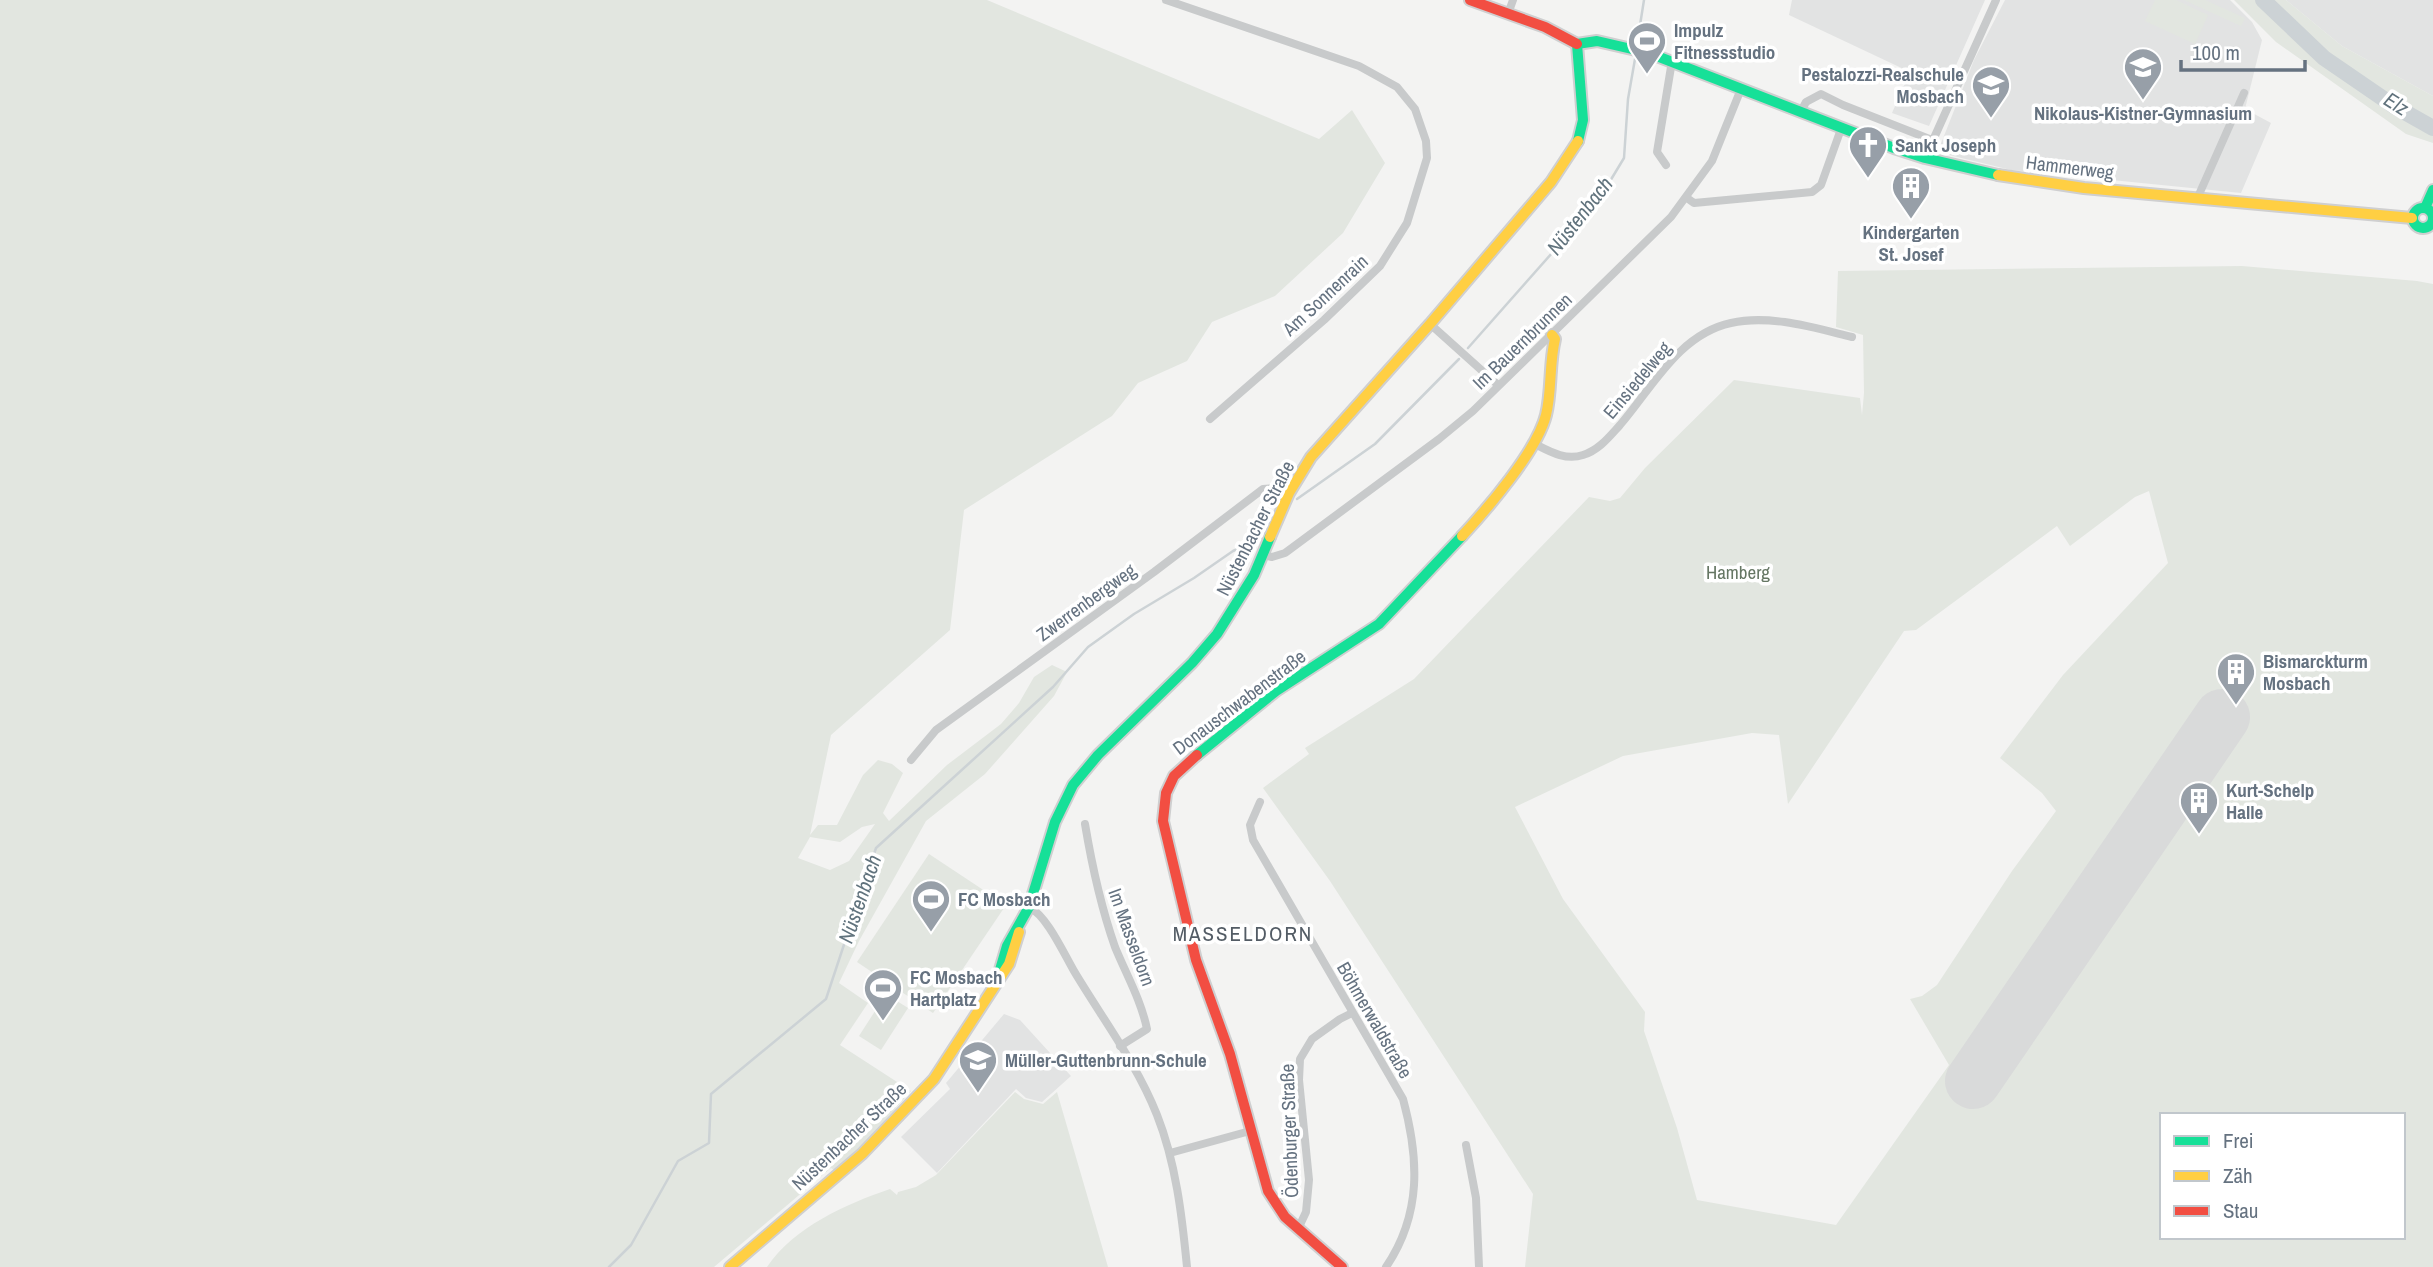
<svg xmlns="http://www.w3.org/2000/svg" width="2433" height="1267" viewBox="0 0 2433 1267" font-family="'Archivo Narrow',sans-serif">
<style>
.built{fill:#e2e3e3}
.green{fill:#e2e6e0;fill-rule:evenodd}
.lines{fill:none;stroke-linecap:round;stroke-linejoin:round}
.stream{stroke:#ccd2d5;stroke-width:2.5}
.river{stroke:#ccd2d5;stroke-width:16}
.runway{stroke:#d9dada;stroke-width:56}
.fast-casing{stroke:#cfcfd0;stroke-width:14}
.slow-casing{stroke:#cfcfd0;stroke-width:14}
.jam-casing{stroke:#cfcfd0;stroke-width:14}
.street{stroke:#c8cacb;stroke-width:8}
.fast{stroke:#16e098;stroke-width:10}
.slow{stroke:#ffcf43;stroke-width:10}
.jam{stroke:#f24e42;stroke-width:10}
.labels{text-anchor:middle;stroke-width:7;stroke-linejoin:round;paint-order:stroke}
.poi-label{font-size:19px;font-weight:bold;fill:#657280;stroke:#fff;text-anchor:start}
.street-label{font-size:19px;fill:#657280;stroke:#fff}
.park-label{font-size:19px;fill:#667764;stroke:#fff}
.water-label{font-size:21px;font-style:italic;fill:#61737d;stroke:#fff}
.neighbourhood-label{font-size:21px;letter-spacing:2px;fill:#535c65;stroke:#fff}
</style>
<rect width="100%" height="100%" fill="#f3f3f2"/>
<g class="built">
<polygon points="1792,0 1985,0 1929,126 1892,113 1910,72 1789,15"/>
<polygon points="2005,0 2230,0 2252,22 2262,40 2245,109 2271,123 2241,193 2011,170 1945,154 1940,146 1974,60"/>
<polygon points="2286,0 2433,0 2433,96 2342,46"/>
<polygon points="1004,1014 1020,1020 1071,1076 1042,1102 1026,1098 1016,1089 937,1173 901,1137 950,1089 946,1083"/>
</g>
<g class="green">
<path d="M0,0H987L1319,139L1352,110L1385,163L1343,233L1275,296L1212,322L1187,361L1138,383L1112,416L964,510L950,630L831,735L810,835L818,825H837L863,775L878,760L892,764L903,773L883,813L889,821L947,765L1001,724L1019,703L1034,677L1052,665L1067,672L1054,696L985,774L926,821L859,941L839,983L868,1003L840,1045L911,1091L869,1139L834,1170L831,1168L714,1267H0ZM875,824L849,861L830,870L798,858L810,837L840,842L862,827Z"/>
<polygon points="2155,0 2176,0 2208,15 2195,44 2145,21"/>
<polygon points="2184,0 2205,0 2245,18 2241,26"/>
<polygon points="2234,0 2286,0 2342,46 2433,96 2433,143 2406,134 2276,42"/>
<path d="M2242,266L2417,281L2433,284V1267H1525L1533,1194L1330,881L1263,788L1309,754L1305,748L1414,679L1589,497L1610,501L1620,498L1645,468L1734,380L1860,398L1862,415L1864,393L1863,335L1836,327L1838,271ZM2149,491L2168,563L2063,675L2000,758L2042,793L2056,811L2012,871L1937,985L1922,996L1910,999L1949,1065L1836,1225L1697,1200L1677,1128L1644,1031L1645,1012L1563,899L1515,807L1623,756L1752,733L1779,735L1788,804L1904,631L1916,630L2057,526L2070,546L2135,497ZM2162,1115H2403V1237H2162Z"/>
<polygon points="929,854 1006,905 933,1013 857,962"/>
<polygon points="886,994 908,1008 881,1050 859,1036"/>
<path d="M1015,1092L1024,1099L1043,1104L1057,1092L1108,1267H767C794,1227 846,1204 890,1189L897,1195L898,1192L916,1187L936,1175Z"/>
</g>
<g class="lines">
<g class="stream">
<polyline points="1637,44 1644,0"/>
<polyline points="1468,348 1598,201 1624,158 1628,99 1635,59"/>
<polyline points="1297,499 1375,444 1459,359"/>
<polyline points="609,1267 631,1245 678,1161 709,1143 711,1094 826,999 876,848 1053,687 1088,647 1134,614 1194,578 1233,551 1261,538"/>
</g>
<polyline class="river" points="2263,0 2324,58 2394,106 2433,128"/>
<polyline class="runway" points="1973,1081 2222,717"/>
<g class="fast-casing">
<g id="fast">
<polyline points="1577,44 1597,41 1649,53 1894,148 1925,158 1998,175"/>
<polyline points="1577,44 1583,120 1578,141"/>
<circle cx="2423" cy="218" r="10"/>
<polyline points="2425,208 2433,190"/>
<polyline points="1197,755 1276,691 1379,624 1462,536"/>
<polyline points="997,980 1007,946 1029,907 1055,822 1073,785 1098,755 1192,663 1217,634 1254,575 1270,537"/>
</g>
</g>
<g class="slow-casing">
<g id="slow">
<polyline points="1998,175 2084,188 2412,218"/>
<path d="M1462,536C1487,509 1537,451 1546,415C1552,391 1549,364 1555,339L1552,335"/>
<polyline points="1270,537 1289,493 1311,457 1430,324 1551,182 1578,141"/>
<polyline points="730,1267 862,1154 934,1079 1009,964 1019,932"/>
</g>
</g>
<g class="jam-casing">
<g id="jam">
<polyline points="1470,0 1545,27 1577,44"/>
<polyline points="1197,755 1174,776 1166,793 1163,821 1196,960 1230,1054 1268,1191 1285,1217 1342,1267"/>
</g>
</g>
<g class="street">
<polyline points="1166,0 1359,66 1397,87 1415,109 1426,141 1427,158 1407,223 1380,266 1324,320 1210,419"/>
<polyline points="1508,14 1513,0"/>
<polyline points="1800,113 1806,102 1821,94 1843,105 1932,140"/>
<polyline points="1925,158 1996,0"/>
<polyline points="1666,165 1657,152 1672,61"/>
<polyline points="1687,198 1694,203 1812,192 1821,185 1841,129"/>
<polyline points="2197,199 2244,93"/>
<polyline points="1430,324 1498,385"/>
<path d="M1533,443C1549,451 1565,461 1583,455C1599,450 1609,437 1620,425C1652,388 1679,334 1731,323C1770,314 1815,328 1852,337"/>
<polyline points="1264,555 1272,557 1285,553 1439,439 1473,411 1671,217 1712,161 1741,89"/>
<polyline points="911,760 936,730 1154,572 1263,489 1276,488 1289,493"/>
<path d="M1260,802L1250,825L1253,840L1403,1099C1419,1158 1422,1214 1386,1267"/>
<path d="M1085,824C1092,866 1101,907 1115,947C1126,974 1141,1000 1147,1029L1120,1046"/>
<path d="M1029,907C1047,916 1063,952 1074,971C1102,1018 1137,1064 1157,1115C1176,1163 1182,1216 1187,1267"/>
<polyline points="1466,1145 1476,1198 1479,1267"/>
<polyline points="1170,1153 1250,1131"/>
<polyline points="1298,1229 1306,1212 1309,1180 1299,1080 1300,1059 1312,1039 1340,1019 1352,1013"/>
</g>
<use href="#fast" class="fast"/>
<use href="#slow" class="slow"/>
<use href="#jam" class="jam"/>
</g>
<defs>
<g id="stadium-pin" transform="scale(2.0125)"><path d="M0 17L-7.5 6A9.5 9.5 0 1 1 7.5 6Z" fill="#979fa8" stroke="#fff"/><path d="M0-5a6.5 5 0 1 0 0 10a6.5 5 0 1 0 0-10ZM-3.5-1.8h7v3.6h-7Z" fill="#fff"/></g>
<g id="school-pin" transform="scale(2.0125)"><path d="M0 17L-7.5 6A9.5 9.5 0 1 1 7.5 6Z" fill="#979fa8" stroke="#fff"/><path d="M0-5L7-2L0 1L-7-2ZM-4 1L0 2.5L4 1V4Q0 6-4 4Z" fill="#fff"/></g>
<g id="church-pin" transform="scale(2.0125)"><path d="M0 17L-7.5 6A9.5 9.5 0 1 1 7.5 6Z" fill="#979fa8" stroke="#fff"/><path d="M-1.2-6h2.4v3.5h3.3v2.4h-3.3V6h-2.4V-.1h-3.3v-2.4h3.3Z" fill="#fff"/></g>
<g id="building-pin" transform="scale(2.0125)"><path d="M0 17L-7.5 6A9.5 9.5 0 1 1 7.5 6Z" fill="#979fa8" stroke="#fff"/><path d="M-4-6H4V6H1V3H-1V6H-4ZM-2.5-4.3h1.7v1.8h-1.7ZM.8-4.3h1.7v1.8H.8ZM-2.5-1h1.7V.8h-1.7ZM.8-1h1.7V.8H.8Z" fill="#fff"/></g>
</defs>
<g fill-rule="evenodd">
<use href="#stadium-pin" x="1647" y="41"/>
<use href="#school-pin" x="2143" y="67"/>
<use href="#school-pin" x="1991" y="85"/>
<use href="#church-pin" x="1868" y="145"/>
<use href="#building-pin" x="1911" y="186"/>
<use href="#building-pin" x="2236" y="672"/>
<use href="#building-pin" x="2199" y="801"/>
<use href="#stadium-pin" x="931" y="899"/>
<use href="#stadium-pin" x="883" y="988"/>
<use href="#school-pin" x="978" y="1060"/>
</g>
<g class="labels">
<g class="poi-label">
<text x="1674" y="37">Impulz<tspan x="1674" dy="22">Fitnessstudio</tspan></text>
<text x="1964" y="81" text-anchor="end">Pestalozzi-Realschule<tspan x="1964" dy="22">Mosbach</tspan></text>
<text x="2143" y="120" text-anchor="middle">Nikolaus-Kistner-Gymnasium</text>
<text x="1895" y="152">Sankt Joseph</text>
<text x="1911" y="239" text-anchor="middle">Kindergarten<tspan x="1911" dy="22">St. Josef</tspan></text>
<text x="2263" y="668">Bismarckturm<tspan x="2263" dy="22">Mosbach</tspan></text>
<text x="2226" y="797">Kurt-Schelp<tspan x="2226" dy="22">Halle</tspan></text>
<text x="958" y="906">FC Mosbach</text>
<text x="910" y="984">FC Mosbach<tspan x="910" dy="22">Hartplatz</tspan></text>
<text x="1005" y="1067">Müller-Guttenbrunn-Schule</text>
</g>
<g class="street-label">
<text transform="translate(2070 167) rotate(7)" y="7">Hammerweg</text>
<text transform="translate(1325 295) rotate(-43)" y="7">Am Sonnenrain</text>
<text transform="translate(1522 341) rotate(-44)" y="7">Im Bauernbrunnen</text>
<text transform="translate(1637 380) rotate(-50)" y="7">Einsiedelweg</text>
<text transform="translate(1255 528) rotate(-63)" y="7">Nüstenbacher Straße</text>
<text transform="translate(1086 602) rotate(-36)" y="7">Zwerrenbergweg</text>
<text transform="translate(1239 702) rotate(-37)" y="7">Donauschwabenstraße</text>
<text transform="translate(1132 937) rotate(70)" y="7">Im Masseldorn</text>
<text transform="translate(1375 1020) rotate(60)" y="7">Böhmerwaldstraße</text>
<text transform="translate(1289 1131) rotate(-92)" y="7">Ödenburger Straße</text>
<text transform="translate(849 1136) rotate(-43)" y="7">Nüstenbacher Straße</text>
</g>
<g class="park-label">
<text x="1738" y="579">Hamberg</text>
</g>
<g class="water-label">
<text transform="translate(2396 104) rotate(32)" y="7">Elz</text>
<text transform="translate(1580 216) rotate(-52)" y="7">Nüstenbach</text>
<text transform="translate(860 899) rotate(-71)" y="7">Nüstenbach</text>
</g>
<g class="neighbourhood-label">
<text x="1243" y="941">MASSELDORN</text>
</g>
</g>
<rect x="2160" y="1113" width="245" height="126" fill="#ffffff" stroke="#c1c7cc" stroke-width="2"/>
<rect x="2174" y="1136" width="35" height="10" fill="#16e098" stroke="#c1c7cc" stroke-width="2"/>
<text x="2223" y="1148" font-size="21" fill="#657280">Frei</text>
<rect x="2174" y="1171" width="35" height="10" fill="#ffcf43" stroke="#c1c7cc" stroke-width="2"/>
<text x="2223" y="1183" font-size="21" fill="#657280">Zäh</text>
<rect x="2174" y="1206" width="35" height="10" fill="#f24e42" stroke="#c1c7cc" stroke-width="2"/>
<text x="2223" y="1218" font-size="21" fill="#657280">Stau</text>
<path d="M2181 60v10h124v-10" fill="none" stroke="#657280" stroke-width="3.5"/>
<text x="2192" y="60" font-size="21" fill="#657280" stroke="#ffffff" stroke-width="5" paint-order="stroke">100 m</text>
</svg>
